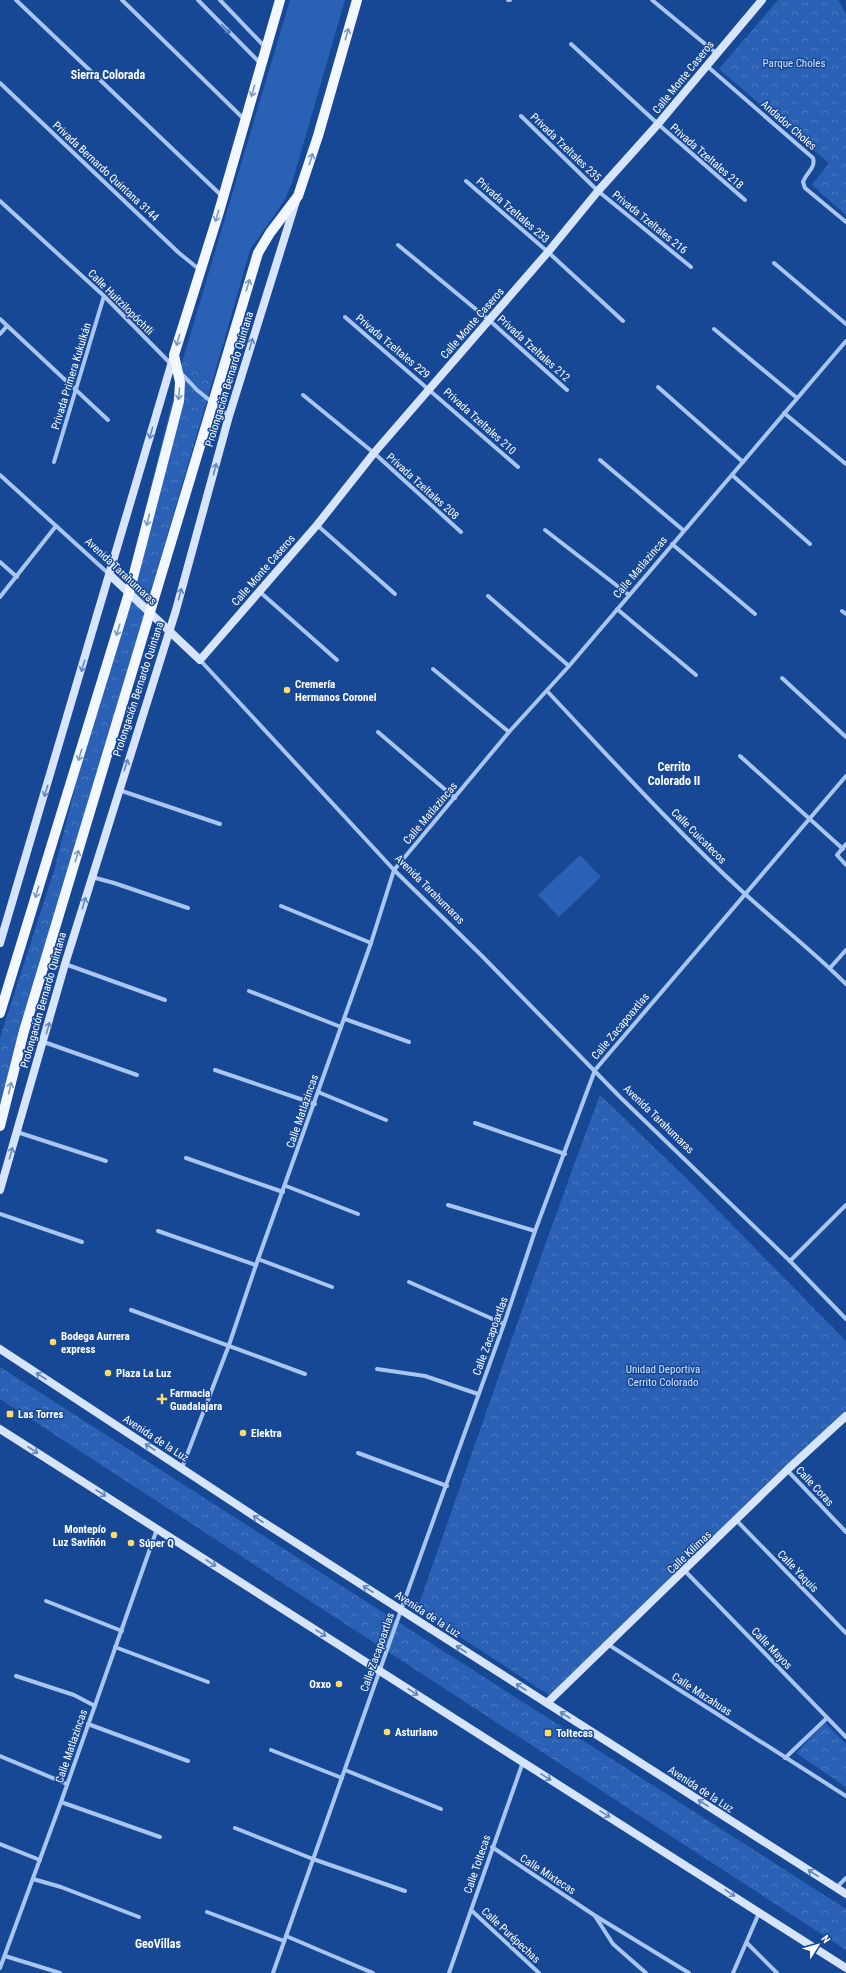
<svg xmlns="http://www.w3.org/2000/svg" width="846" height="1973" viewBox="0 0 846 1973" font-family="'Roboto Condensed',sans-serif">
<style>
.grass{fill:#2a61b4}
.park{fill:url(#park-crowns)}
.lines{fill:none;stroke-linecap:round;stroke-linejoin:round}
.street{stroke:#a9c6f1;stroke-width:4}
.secondary{stroke:#d7e5fc;stroke-width:8}
.primary{stroke:#f3f7ff;stroke-width:10}
.oneway{stroke:#4a74b6}
.oneway2{stroke:#7a97c5}
.oneway3{stroke:#6487bf}
.poi-dot{fill:#ffdb69;stroke:#174896;stroke-width:1.5}
.labels{text-anchor:middle;stroke-width:3;stroke-linejoin:round;paint-order:stroke}
.park-label{font-size:11px;fill:#d0e2fc;stroke:#174896}
.street-label{font-size:11px;fill:#fff;stroke:#174896}
.poi-label{font-size:11px;font-weight:bold;fill:#fff;stroke:#174896;text-anchor:start}
.neighbourhood-label{font-size:12px;font-weight:bold;fill:#fff;stroke:#174896}
</style>
<defs>
<pattern id="park-crowns" width="20" height="18" patternUnits="userSpaceOnUse"><rect width="20" height="18" fill="#2a61b4"/><path d="M2 6a3 3 0 1 1 6 0M12 15a3 3 0 1 1 6 0" fill="none" stroke="#4a79bf"/></pattern>
</defs>
<rect width="100%" height="100%" fill="#174896"/>
<g class="grass">
<polygon points="290,0 345,0 292,183 284,201 250,250 212,383 183,359"/>
<polygon points="580,855 601,877 559,917 538,895"/>
</g>
<g class="park">
<polygon points="778,0 838,0 846,14 846,215 812,185 829,163 719,69"/>
<polygon points="183,359 212,383 0,1106 0,1038 54,871"/>
<path d="M600,1095L690,1182L846,1341V1411L552,1697L417,1609C478,1438 536,1265 600,1095Z"/>
<polygon points="0,1367 846,1909 846,1950 0,1399"/>
<polygon points="825,1723 846,1744 846,1787 796,1753"/>
</g>
<g class="lines">
<g class="street">
<polyline points="16,0 223,197"/>
<polyline points="122,0 245,120"/>
<polyline points="198,0 261,64"/>
<polyline points="220,0 265,47"/>
<polyline points="508,0 510,0"/>
<polyline points="652,0 716,53"/>
<polyline points="571,44 658,124 745,200"/>
<path d="M707,66L813,158C816,168 806,173 803,182L805,188L846,222"/>
<polyline points="0,83 179,253 200,270"/>
<polyline points="521,116 598,191 691,267"/>
<polyline points="466,181 548,252 623,321"/>
<polyline points="0,201 104,296 171,364"/>
<polyline points="398,245 489,320 567,390"/>
<polyline points="774,263 846,324"/>
<polyline points="345,317 518,467"/>
<polyline points="0,319 108,420"/>
<polyline points="714,329 797,398"/>
<polyline points="0,334 7,326"/>
<polyline points="180,372 197,390 229,416"/>
<polyline points="658,387 743,462"/>
<polyline points="303,395 374,453 461,532"/>
<polyline points="784,413 846,464"/>
<polyline points="600,460 683,530"/>
<polyline points="54,462 104,296"/>
<polyline points="0,475 109,574"/>
<polyline points="732,475 810,544"/>
<polyline points="317,525 395,594"/>
<polyline points="545,530 629,595"/>
<polyline points="672,544 755,614"/>
<polyline points="0,562 17,577"/>
<polyline points="260,592 337,660"/>
<polyline points="488,596 569,666"/>
<polyline points="0,597 56,526"/>
<polyline points="617,609 696,675"/>
<polyline points="842,611 846,614"/>
<polyline points="200,660 394,870 482,956 621,1098 790,1261 846,1319"/>
<polyline points="433,669 509,732"/>
<polyline points="782,678 846,737"/>
<path d="M547,691C612,760 675,830 744,893C778,924 814,952 846,984"/>
<polyline points="378,732 455,798"/>
<polyline points="740,756 843,849"/>
<polyline points="119,790 220,824"/>
<polyline points="846,844 837,855 846,865"/>
<polyline points="92,877 114,883 188,908"/>
<polyline points="281,906 371,943"/>
<polyline points="65,964 165,1000"/>
<polyline points="830,968 846,950"/>
<polyline points="249,991 341,1027"/>
<polyline points="345,1019 409,1042"/>
<polyline points="44,1042 137,1075"/>
<polyline points="215,1070 315,1104"/>
<polyline points="318,1092 386,1120"/>
<polyline points="475,1123 565,1154"/>
<polyline points="17,1132 106,1161"/>
<polyline points="186,1158 283,1192"/>
<polyline points="286,1186 358,1214"/>
<polyline points="448,1205 535,1231"/>
<polyline points="0,1214 82,1242"/>
<polyline points="158,1231 256,1265"/>
<polyline points="258,1259 332,1287"/>
<polyline points="790,1261 846,1205"/>
<polyline points="409,1282 504,1324"/>
<polyline points="131,1310 305,1374"/>
<polyline points="377,1369 425,1376 478,1394"/>
<polyline points="358,1453 447,1486"/>
<polyline points="182,1468 229,1345 256,1265 371,943 394,870 509,732 569,666 846,341"/>
<polyline points="787,1470 846,1532"/>
<polyline points="737,1521 846,1633"/>
<polyline points="685,1571 846,1737"/>
<polyline points="46,1601 122,1631"/>
<polyline points="609,1645 846,1796"/>
<polyline points="115,1647 208,1682"/>
<polyline points="16,1676 74,1695 95,1706"/>
<polyline points="88,1724 188,1761"/>
<polyline points="271,1750 342,1778"/>
<polyline points="0,1756 67,1784"/>
<polyline points="785,1758 827,1718"/>
<polyline points="345,1770 441,1809"/>
<polyline points="61,1802 160,1837"/>
<polyline points="235,1828 313,1859 405,1891"/>
<polyline points="0,1844 40,1860"/>
<polyline points="492,1847 594,1915 689,1973"/>
<polyline points="33,1879 61,1887 139,1917"/>
<polyline points="836,1888 846,1878"/>
<polyline points="471,1910 539,1973"/>
<polyline points="207,1912 284,1941"/>
<polyline points="595,1916 613,1944 646,1973"/>
<polyline points="286,1936 373,1973"/>
<polyline points="747,1943 777,1973"/>
<polyline points="5,1956 60,1973"/>
<polyline points="0,1968 61,1802 157,1529"/>
<polyline points="273,1973 401,1610 504,1324 535,1231 595,1070 846,776"/>
<polyline points="449,1973 523,1762"/>
<polyline points="733,1973 759,1913"/>
</g>
<g class="secondary">
<polyline points="110,575 200,660 317,525 374,453 548,252 598,191 658,124 762,0"/>
<polyline points="0,943 174,355"/>
<polyline points="0,1190 65,964 176,610 229,416 296,201"/>
<polyline points="0,1349 257,1518 846,1894"/>
<polyline points="0,1429 846,1968"/>
<polyline points="547,1703 787,1470 846,1416"/>
</g>
<g class="primary">
<polyline points="0,1013 129,593 179,401 180,382 174,355 218,215 280,0"/>
<polyline points="0,1126 24,1031 258,253 270,233 298,196 318,136 357,0"/>
</g>
</g>
<defs><path id="oneway-shaft" d="M-6 0H5M1.5-3L5.5 0L1.5 3" fill="none" stroke-width="1.6" stroke-linecap="round" stroke-linejoin="round"/></defs>
<use class="oneway" href="#oneway-shaft" transform="translate(226 29) rotate(45)"/>
<g class="oneway2">
<use href="#oneway-shaft" transform="translate(347 34) rotate(-73)"/>
<use href="#oneway-shaft" transform="translate(253 91) rotate(106)"/>
<use href="#oneway-shaft" transform="translate(311 159) rotate(-73)"/>
<use href="#oneway-shaft" transform="translate(217 216) rotate(107)"/>
<use href="#oneway-shaft" transform="translate(248 285) rotate(-73)"/>
<use href="#oneway-shaft" transform="translate(178 340) rotate(106)"/>
<use href="#oneway-shaft" transform="translate(179 394) rotate(95)"/>
<use href="#oneway-shaft" transform="translate(148 520) rotate(104)"/>
<use href="#oneway-shaft" transform="translate(118 630) rotate(107)"/>
<use href="#oneway-shaft" transform="translate(80 755) rotate(107)"/>
<use href="#oneway-shaft" transform="translate(77 856) rotate(-73)"/>
<use href="#oneway-shaft" transform="translate(37 892) rotate(107)"/>
<use href="#oneway-shaft" transform="translate(10 1088) rotate(-76)"/>
</g>
<g class="oneway3">
<use href="#oneway-shaft" transform="translate(251 344) rotate(-73)"/>
<use href="#oneway-shaft" transform="translate(151 433) rotate(106)"/>
<use href="#oneway-shaft" transform="translate(215 469) rotate(-75)"/>
<use href="#oneway-shaft" transform="translate(180 594) rotate(-75)"/>
<use href="#oneway-shaft" transform="translate(83 666) rotate(107)"/>
<use href="#oneway-shaft" transform="translate(126 765) rotate(-72)"/>
<use href="#oneway-shaft" transform="translate(46 791) rotate(107)"/>
<use href="#oneway-shaft" transform="translate(84 903) rotate(-73)"/>
<use href="#oneway-shaft" transform="translate(48 1028) rotate(-74)"/>
<use href="#oneway-shaft" transform="translate(11 1153) rotate(-74)"/>
<use href="#oneway-shaft" transform="translate(41 1376) rotate(-147)"/>
<use href="#oneway-shaft" transform="translate(150 1447) rotate(-147)"/>
<use href="#oneway-shaft" transform="translate(33 1450) rotate(33)"/>
<use href="#oneway-shaft" transform="translate(101 1493) rotate(33)"/>
<use href="#oneway-shaft" transform="translate(258 1519) rotate(-147)"/>
<use href="#oneway-shaft" transform="translate(211 1563) rotate(33)"/>
<use href="#oneway-shaft" transform="translate(368 1589) rotate(-147)"/>
<use href="#oneway-shaft" transform="translate(321 1633) rotate(32)"/>
<use href="#oneway-shaft" transform="translate(461 1649) rotate(-147)"/>
<use href="#oneway-shaft" transform="translate(521 1687) rotate(-147)"/>
<use href="#oneway-shaft" transform="translate(413 1692) rotate(33)"/>
<use href="#oneway-shaft" transform="translate(565 1715) rotate(-147)"/>
<use href="#oneway-shaft" transform="translate(546 1777) rotate(32)"/>
<use href="#oneway-shaft" transform="translate(703 1803) rotate(-147)"/>
<use href="#oneway-shaft" transform="translate(605 1814) rotate(32)"/>
<use href="#oneway-shaft" transform="translate(813 1873) rotate(-147)"/>
<use href="#oneway-shaft" transform="translate(730 1893) rotate(34)"/>
</g>
<g class="poi-dot">
<circle cx="287" cy="690" r="4"/>
<circle cx="53" cy="1342" r="4"/>
<circle cx="108" cy="1373" r="4"/>
<path d="M160 1393h4v4h4v4h-4v4h-4v-4h-4v-4h4z"/>
<rect x="6" y="1410" width="8" height="8" rx="2"/>
<circle cx="243" cy="1433" r="4"/>
<circle cx="114" cy="1535" r="4"/>
<circle cx="131" cy="1543" r="4"/>
<circle cx="339" cy="1684" r="4"/>
<circle cx="387" cy="1732" r="4"/>
<rect x="544" y="1729" width="8" height="8" rx="2"/>
</g>
<g class="labels">
<g class="park-label">
<text x="794" y="67">Parque Choles</text>
<text x="663" y="1373">Unidad Deportiva<tspan x="663" dy="13">Cerrito Colorado</tspan></text>
</g>
<g class="street-label">
<text transform="translate(683 77) rotate(-51)" y="4">Calle Monte Caseros</text>
<text transform="translate(789 125) rotate(41)" y="4">Andador Choles</text>
<text transform="translate(566 147) rotate(44)" y="4">Privada Tzeltales 235</text>
<text transform="translate(707 156) rotate(41)" y="4">Privada Tzeltales 218</text>
<text transform="translate(106 171) rotate(43)" y="4">Privada Bernardo Quintana 3144</text>
<text transform="translate(513 210) rotate(41)" y="4">Privada Tzeltales 233</text>
<text transform="translate(650 222) rotate(39)" y="4">Privada Tzeltales 216</text>
<text transform="translate(121 302) rotate(45)" y="4">Calle Huitzilopóchtli</text>
<text transform="translate(472 323) rotate(-49)" y="4">Calle Monte Caseros</text>
<text transform="translate(393 346) rotate(40)" y="4">Privada Tzeltales 229</text>
<text transform="translate(534 348) rotate(42)" y="4">Privada Tzeltales 212</text>
<text transform="translate(71 376) rotate(-73)" y="4">Privada Primera Kukulkán</text>
<text transform="translate(229 379) rotate(-73)" y="4">Prolongación Bernardo Quintana</text>
<text transform="translate(480 421) rotate(42)" y="4">Privada Tzeltales 210</text>
<text transform="translate(423 486) rotate(42)" y="4">Privada Tzeltales 208</text>
<text transform="translate(640 567) rotate(-50)" y="4">Calle Matlazincas</text>
<text transform="translate(263 570) rotate(-49)" y="4">Calle Monte Caseros</text>
<text transform="translate(121 571) rotate(43)" y="4">Avenida Tarahumaras</text>
<text transform="translate(138 689) rotate(-72)" y="4">Prolongación Bernardo Quintana</text>
<text transform="translate(430 813) rotate(-50)" y="4">Calle Matlazincas</text>
<text transform="translate(699 836) rotate(45)" y="4">Calle Cuicatecos</text>
<text transform="translate(430 889) rotate(45)" y="4">Avenida Tarahumaras</text>
<text transform="translate(43 1000) rotate(-74)" y="4">Prolongación Bernardo Quintana</text>
<text transform="translate(620 1026) rotate(-50)" y="4">Calle Zacapoaxtlas</text>
<text transform="translate(302 1111) rotate(-71)" y="4">Calle Matlazincas</text>
<text transform="translate(659 1119) rotate(44)" y="4">Avenida Tarahumaras</text>
<text transform="translate(490 1336) rotate(-70)" y="4">Calle Zacapoaxtlas</text>
<text transform="translate(156 1438) rotate(33)" y="4">Avenida de la Luz</text>
<text transform="translate(815 1486) rotate(47)" y="4">Calle Coras</text>
<text transform="translate(689 1552) rotate(-44)" y="4">Calle Kilimas</text>
<text transform="translate(798 1571) rotate(46)" y="4">Calle Yaquis</text>
<text transform="translate(428 1614) rotate(33)" y="4">Avenida de la Luz</text>
<text transform="translate(772 1648) rotate(46)" y="4">Calle Mayos</text>
<text transform="translate(377 1652) rotate(-71)" y="4">Calle Zacapoaxtlas</text>
<text transform="translate(702 1694) rotate(33)" y="4">Calle Mazahuas</text>
<text transform="translate(71 1746) rotate(-71)" y="4">Calle Matlazincas</text>
<text transform="translate(701 1789) rotate(33)" y="4">Avenida de la Luz</text>
<text transform="translate(477 1864) rotate(-71)" y="4">Calle Toltecas</text>
<text transform="translate(548 1874) rotate(33)" y="4">Calle Mixtecas</text>
<text transform="translate(511 1935) rotate(43)" y="4">Calle Purépechas</text>
</g>
<g class="poi-label">
<text x="295" y="688">Cremería<tspan x="295" dy="13">Hermanos Coronel</tspan></text>
<text x="61" y="1340">Bodega Aurrera<tspan x="61" dy="13">express</tspan></text>
<text x="116" y="1377">Plaza La Luz</text>
<text x="170" y="1397">Farmacia<tspan x="170" dy="13">Guadalajara</tspan></text>
<text x="18" y="1418">Las Torres</text>
<text x="251" y="1437">Elektra</text>
<text x="106" y="1533" text-anchor="end">Montepío<tspan x="106" dy="13">Luz Saviñón</tspan></text>
<text x="139" y="1547">Súper Q</text>
<text x="331" y="1688" text-anchor="end">Oxxo</text>
<text x="395" y="1736">Asturiano</text>
<text x="556" y="1737">Toltecas</text>
</g>
<g class="neighbourhood-label">
<text x="108" y="79">Sierra Colorada</text>
<text x="674" y="771">Cerrito<tspan x="674" dy="14">Colorado II</tspan></text>
<text x="158" y="1948">GeoVillas</text>
</g>
</g>
<g transform="translate(818 1945) rotate(53)" stroke="#174896" stroke-width="3" paint-order="stroke">
<path d="M0-3L7 15L0 10L-7 15Z" fill="#ffffff"/>
<text y="-6" font-size="11" font-weight="bold" text-anchor="middle" fill="#ffffff">N</text>
</g>
</svg>
